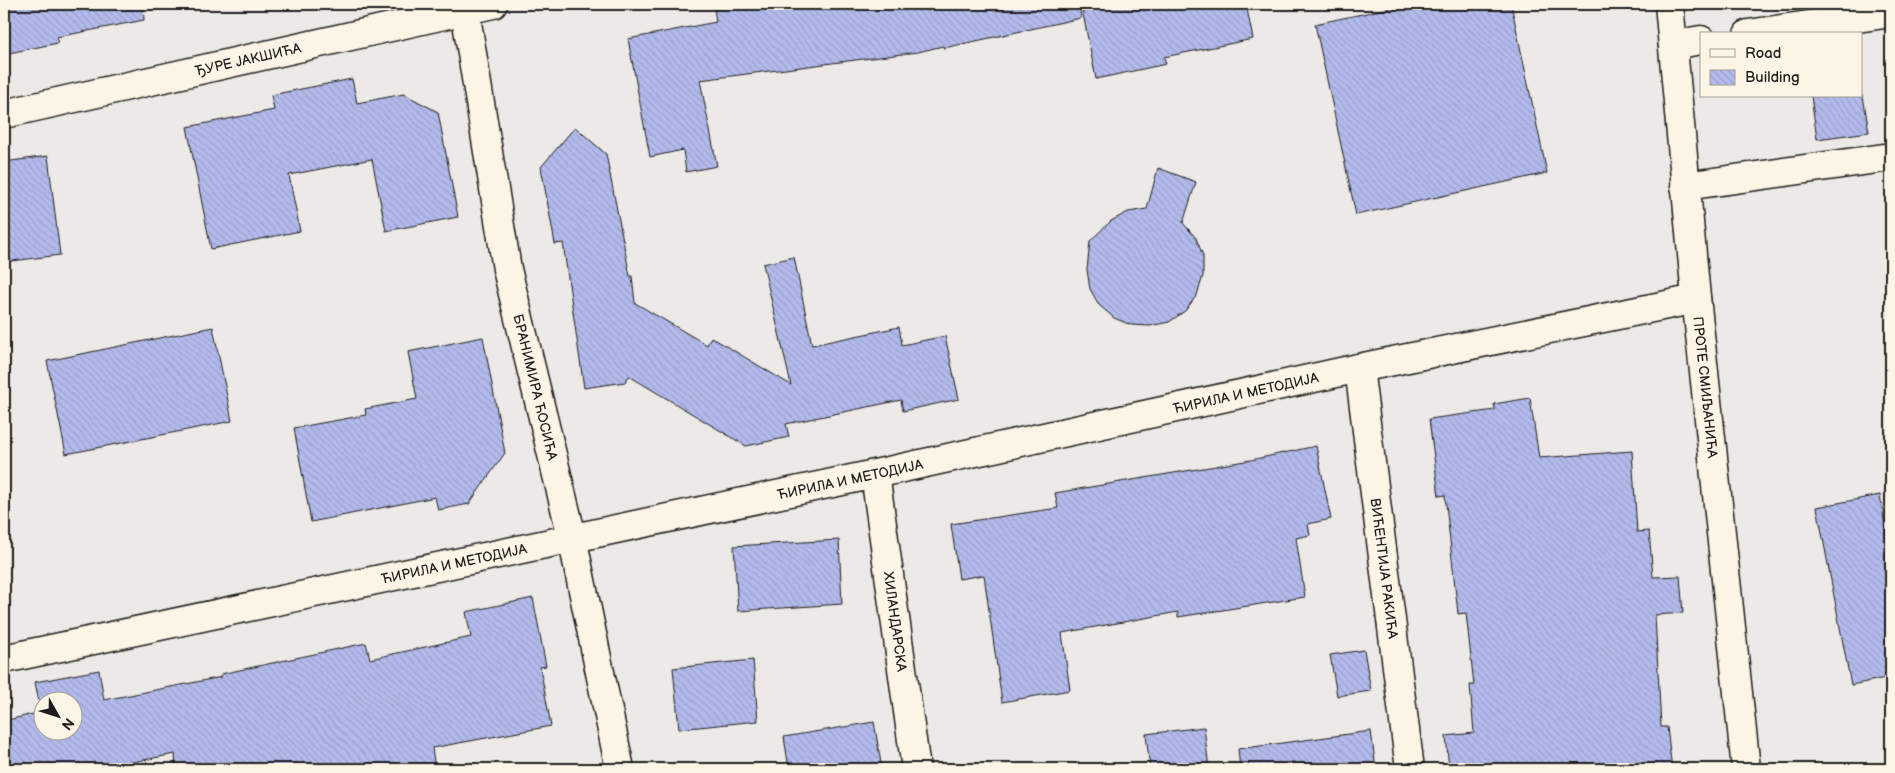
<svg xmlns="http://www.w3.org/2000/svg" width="1895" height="773" viewBox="0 0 1895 773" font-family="'Balsamiq Sans',sans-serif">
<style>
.building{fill:url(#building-back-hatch);stroke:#1c1c1c;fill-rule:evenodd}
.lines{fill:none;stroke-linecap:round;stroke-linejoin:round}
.street-casing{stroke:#1c1c1c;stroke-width:31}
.secondary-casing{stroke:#1c1c1c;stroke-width:31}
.street{stroke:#fcf5e5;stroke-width:28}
.secondary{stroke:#fcf5e5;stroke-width:28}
.labels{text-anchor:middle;stroke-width:4;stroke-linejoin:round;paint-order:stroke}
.street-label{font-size:14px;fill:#1c1c1c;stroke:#fcf5e5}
</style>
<defs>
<pattern id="building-back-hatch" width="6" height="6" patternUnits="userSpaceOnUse" patternTransform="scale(1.25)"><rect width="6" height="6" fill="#b3bbec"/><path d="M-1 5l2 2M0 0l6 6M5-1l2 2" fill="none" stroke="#99a0ca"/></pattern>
</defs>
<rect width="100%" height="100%" fill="#ede9e6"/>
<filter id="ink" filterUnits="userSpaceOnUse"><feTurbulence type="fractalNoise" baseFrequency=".02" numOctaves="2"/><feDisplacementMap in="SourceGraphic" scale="10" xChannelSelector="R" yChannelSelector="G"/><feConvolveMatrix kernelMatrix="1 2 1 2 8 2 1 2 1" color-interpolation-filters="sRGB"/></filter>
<g filter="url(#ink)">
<g class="building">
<polygon points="4,4 143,4 144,20 57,37 58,43 4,54"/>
<polygon points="755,4 1080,4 1081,18 944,48 943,46 918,52 700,80 717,166 686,172 683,150 650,157 628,39 716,22 714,9"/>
<polygon points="1081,4 1246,4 1253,39 1164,57 1166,64 1096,79"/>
<polygon points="1409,4 1511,4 1547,173 1356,215 1315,24"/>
<polygon points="352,79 357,103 404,94 438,112 458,217 386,231 372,159 289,175 300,231 211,249 187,127 274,110 271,95"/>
<polygon points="1811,96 1863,96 1869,132 1817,139"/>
<polygon points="575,127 606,154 630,276 632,276 635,303 707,345 711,337 791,385 763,264 794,257 812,345 899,327 902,345 945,336 959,399 903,411 901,400 786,424 789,437 746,446 629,376 625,382 584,388 563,243 555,244 541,167"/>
<polygon points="48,156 60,255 4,262 4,162"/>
<polygon points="1158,168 1196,182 1183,223 1196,238 1203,256 1203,276 1197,295 1185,311 1169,322 1150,326 1131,325 1114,318 1099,305 1090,289 1087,270 1090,241 1111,221 1128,212 1147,209"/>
<polygon points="213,327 232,421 66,454 47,361"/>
<polygon points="483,337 505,453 469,504 438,510 435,497 311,522 294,428 366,415 365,409 417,399 408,352"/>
<polygon points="1530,398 1539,458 1632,451 1637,532 1649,531 1653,577 1680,576 1683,613 1655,615 1661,727 1667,727 1672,769 1449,769 1446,736 1474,733 1470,685 1474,685 1466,613 1458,614 1445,495 1439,496 1429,419 1495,410 1494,404"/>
<polygon points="1316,446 1331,519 1308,524 1310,535 1296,538 1305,597 1178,617 1178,612 1062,633 1070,690 1002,702 984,575 959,579 951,524 1058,508 1055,493 1251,460"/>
<polygon points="1880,495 1886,531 1891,530 1891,677 1851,685 1817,507"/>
<polygon points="839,540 842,604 738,611 734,546"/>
<path d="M533,598L546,666L540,667L551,726L432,748L435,769H176L175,754L96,769H4V721L41,712L35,682L99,670L104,700L222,677L221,674L366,643L370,659L471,637L466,612ZM42,700H72V730H42Z"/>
<polygon points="1364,650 1371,691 1337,696 1330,655"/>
<polygon points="753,660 758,721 679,729 673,668"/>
<polygon points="874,722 882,769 789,769 784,737"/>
<polygon points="1204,727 1209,769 1150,769 1146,734"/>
<polygon points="1371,731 1376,769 1240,769 1238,749"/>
</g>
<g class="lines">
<g class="street-casing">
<g id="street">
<path id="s1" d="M464,4L507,269L572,537L620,769"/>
<polyline points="1748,34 1891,13"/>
<polyline points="1673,45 1701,40"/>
<path id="s2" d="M4,114L493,4"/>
<polyline points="1685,186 1891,157"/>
<path id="s3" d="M1359,368L1410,769"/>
<path id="s4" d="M875,474L916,769"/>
<path id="s5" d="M4,659L875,474L1359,368L1696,299"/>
</g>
</g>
<g class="secondary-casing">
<g id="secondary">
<path id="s6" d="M1669,4L1695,287L1746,769"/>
</g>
</g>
<use href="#street" class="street"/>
<use href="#secondary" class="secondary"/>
</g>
</g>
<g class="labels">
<g class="street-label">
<text dy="5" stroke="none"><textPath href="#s2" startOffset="250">ЂУРЕ ЈАКШИЋА</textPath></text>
<text dy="5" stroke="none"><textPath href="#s6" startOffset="385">ПРОТЕ СМИЉАНИЋА</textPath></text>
<text dy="5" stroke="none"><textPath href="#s1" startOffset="390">БРАНИМИРА ЋОСИЋА</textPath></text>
<text dy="5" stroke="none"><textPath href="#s5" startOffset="1270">ЋИРИЛА И МЕТОДИЈА</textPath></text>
<text dy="5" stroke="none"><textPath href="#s5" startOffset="865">ЋИРИЛА И МЕТОДИЈА</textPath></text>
<text dy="5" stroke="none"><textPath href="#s5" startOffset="460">ЋИРИЛА И МЕТОДИЈА</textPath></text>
<text dy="5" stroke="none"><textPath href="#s3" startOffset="202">ВИЋЕНТИЈА РАКИЋА</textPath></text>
<text dy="5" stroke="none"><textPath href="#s4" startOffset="149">ХИЛАНДАРСКА</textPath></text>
</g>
</g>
<rect width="1895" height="773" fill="none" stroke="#fcf5e5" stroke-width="20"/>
<rect x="10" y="10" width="1875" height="753" fill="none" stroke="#1c1c1c" stroke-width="2" filter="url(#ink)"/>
<rect x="1700" y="32" width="162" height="65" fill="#fcf5e5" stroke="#a29e95"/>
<rect x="1710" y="49" width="25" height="8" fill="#fcf5e5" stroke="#a29e95"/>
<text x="1745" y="58" font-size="15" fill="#1c1c1c">Road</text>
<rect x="1710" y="70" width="25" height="15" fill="url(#building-back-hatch)" stroke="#a29e95"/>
<text x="1745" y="82" font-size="15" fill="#1c1c1c">Building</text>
<g transform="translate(58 716) rotate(129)"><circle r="24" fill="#fcf5e5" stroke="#a29e95"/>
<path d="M0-4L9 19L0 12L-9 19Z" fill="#1c1c1c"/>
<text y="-8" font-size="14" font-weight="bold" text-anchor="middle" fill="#1c1c1c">N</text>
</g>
</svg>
